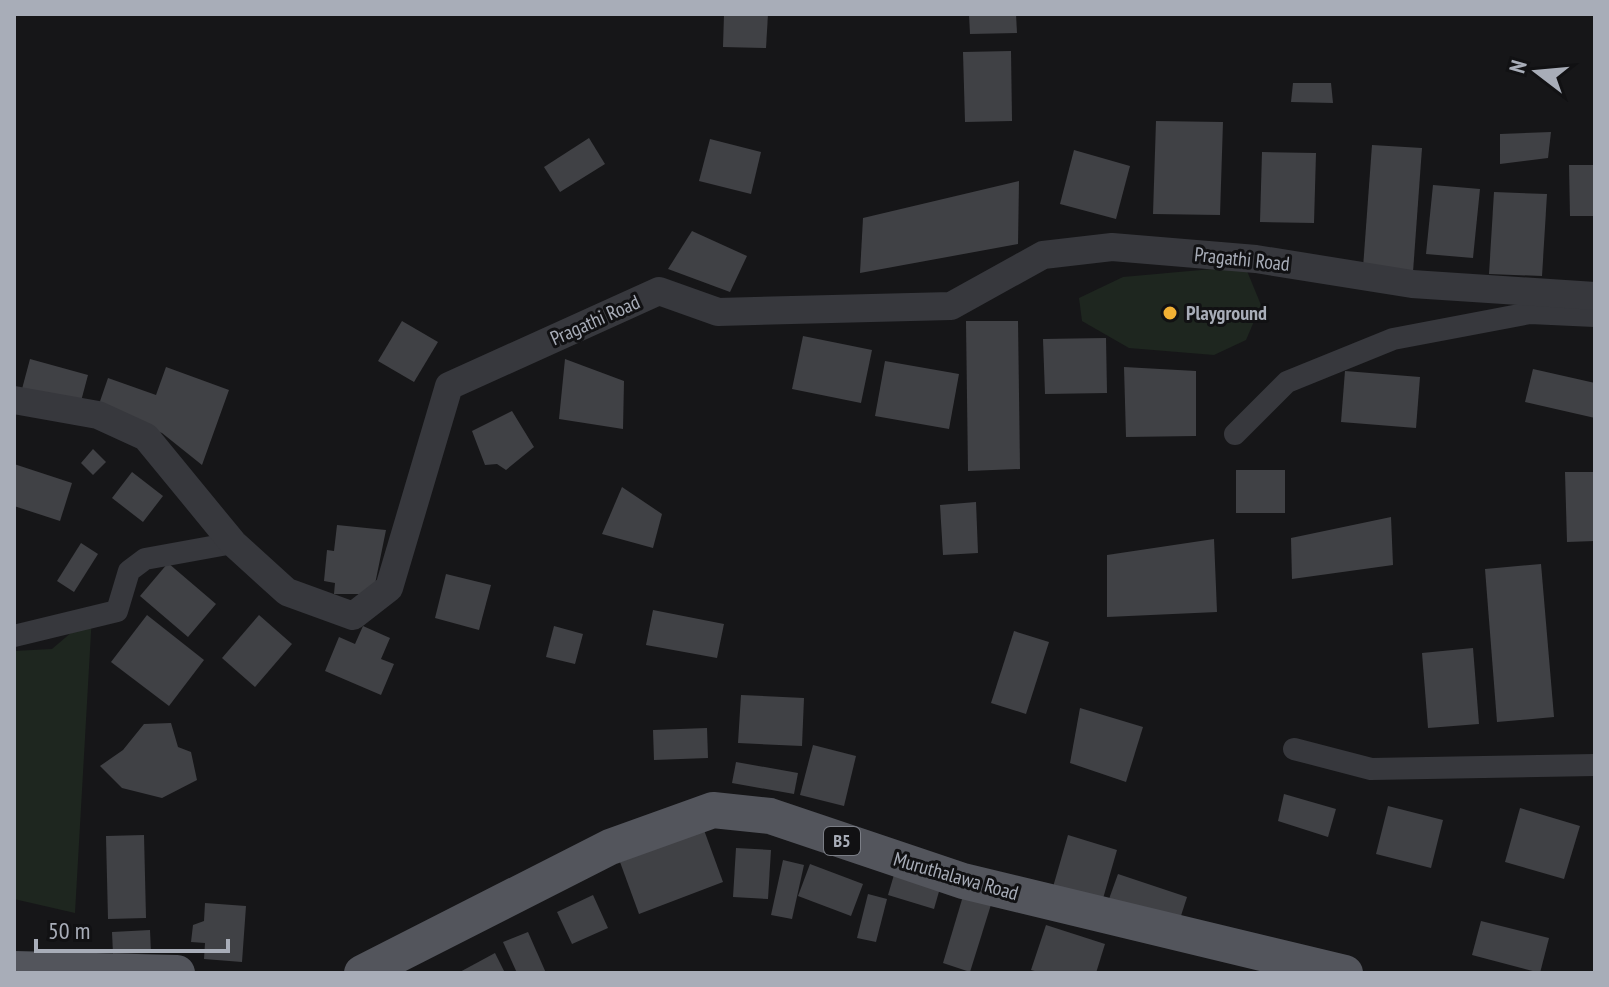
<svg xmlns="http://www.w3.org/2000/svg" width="1609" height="987" viewBox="0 0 1609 987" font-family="'PT Sans Narrow',sans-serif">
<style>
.green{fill:#1e261f}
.building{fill:#404145}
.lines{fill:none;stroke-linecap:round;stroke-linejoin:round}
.minor{stroke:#37383d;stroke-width:22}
.tertiary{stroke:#37383d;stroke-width:28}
.primary{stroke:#53555c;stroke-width:36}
.poi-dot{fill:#f2b134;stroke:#111113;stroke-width:3}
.labels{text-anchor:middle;stroke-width:6;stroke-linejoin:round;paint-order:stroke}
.shield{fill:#111113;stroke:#7b7e86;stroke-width:2}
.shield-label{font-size:18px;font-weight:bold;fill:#a8adb8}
.street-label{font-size:20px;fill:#a8adb8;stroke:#111113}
.poi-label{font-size:20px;font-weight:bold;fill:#a8adb8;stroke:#111113;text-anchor:start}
</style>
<rect width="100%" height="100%" fill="#161618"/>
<g class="green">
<polygon points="1212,269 1247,271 1261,305 1246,340 1214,355 1129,348 1082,321 1079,298 1123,277"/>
<polygon points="92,615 75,913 14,899 14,651 52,649"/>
</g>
<g class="building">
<polygon points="724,14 768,14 766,48 723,47"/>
<polygon points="969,14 1016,14 1017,33 970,34"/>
<polygon points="1011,51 1012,121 965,122 963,52"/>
<polygon points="1293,83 1331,83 1333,103 1291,102"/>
<polygon points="1156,121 1223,122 1220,215 1153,214"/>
<polygon points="1551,132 1548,158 1500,164 1500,134"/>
<polygon points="589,138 605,164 560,192 544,167"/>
<polygon points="710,139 761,152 751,194 699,181"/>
<polygon points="1372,145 1422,148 1413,272 1363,268"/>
<polygon points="1074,150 1130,166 1116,219 1060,204"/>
<polygon points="1262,152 1316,153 1314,223 1260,222"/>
<polygon points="1569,165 1595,165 1595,216 1570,216"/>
<polygon points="1019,181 1018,244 860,273 863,218"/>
<polygon points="1433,185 1480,189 1473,258 1426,254"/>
<polygon points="1494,192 1547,194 1542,276 1489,274"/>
<polygon points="692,231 747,256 730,292 668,269"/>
<polygon points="402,321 438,342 414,382 378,361"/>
<polygon points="966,321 1018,321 1020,469 968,471"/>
<polygon points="803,336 872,350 861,403 792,389"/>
<polygon points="1106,338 1107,393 1045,394 1043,339"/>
<polygon points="30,359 88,375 80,405 22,389"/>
<polygon points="565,359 624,381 623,429 559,419"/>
<polygon points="885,361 959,374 949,429 875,416"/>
<polygon points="166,367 229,390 202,465 162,433 97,410 108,378 156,395"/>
<polygon points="1124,367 1196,371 1196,436 1126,437"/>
<polygon points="1533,369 1595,383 1595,418 1525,402"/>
<polygon points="1345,371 1420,377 1416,428 1341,422"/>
<polygon points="512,411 534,447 506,470 497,464 485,465 472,431"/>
<polygon points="93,449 106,462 93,475 81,463"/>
<polygon points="14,464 72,483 60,521 14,506"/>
<rect x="1236" y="470" width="49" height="43"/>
<polygon points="132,472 163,496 143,522 112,498"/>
<polygon points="1565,472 1595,472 1595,541 1567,542"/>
<polygon points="622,487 662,514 653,548 602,534"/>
<polygon points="976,502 978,553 943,555 940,505"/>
<polygon points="1391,517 1393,565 1292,579 1291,538"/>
<polygon points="337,525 386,530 373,594 334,594 335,583 324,581 327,550 334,551"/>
<polygon points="1214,539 1217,612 1107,617 1107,555"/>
<polygon points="81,543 98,554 74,592 57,581"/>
<polygon points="168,563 216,604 188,637 140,596"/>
<polygon points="1541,564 1554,717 1497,722 1485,569"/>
<polygon points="446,574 491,585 479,630 435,618"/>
<polygon points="653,610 724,624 717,658 646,645"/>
<polygon points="147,615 204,660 169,706 111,662"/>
<polygon points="259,615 292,644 255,687 222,658"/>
<polygon points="363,626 390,638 381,659 394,664 381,695 325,671 339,637 355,644"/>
<polygon points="554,626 583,634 575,664 546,657"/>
<polygon points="1014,631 1049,642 1026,714 991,703"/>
<polygon points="1473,648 1479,724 1428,728 1422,653"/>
<polygon points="741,695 804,698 802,746 738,743"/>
<polygon points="1080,708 1143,727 1126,782 1070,763"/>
<polygon points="171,723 178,747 191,752 197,780 162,798 122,788 100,766 123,750 144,724"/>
<polygon points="707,728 708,758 654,760 653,730"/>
<polygon points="813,745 856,756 844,806 800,795"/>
<polygon points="736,762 798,773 794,794 732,783"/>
<polygon points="1284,794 1336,809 1328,837 1278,821"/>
<polygon points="1388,806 1443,820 1431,868 1376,854"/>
<polygon points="1520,808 1580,826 1564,879 1505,862"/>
<polygon points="704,830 723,882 639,914 620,862"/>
<polygon points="144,835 146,918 108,919 106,836"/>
<polygon points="1068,835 1117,850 1102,902 1053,887"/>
<polygon points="736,848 771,850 768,899 733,897"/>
<polygon points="783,860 804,865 792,919 771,915"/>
<polygon points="810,864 863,884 851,916 798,896"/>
<polygon points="896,868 942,881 934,909 888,895"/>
<polygon points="1118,874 1187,897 1179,922 1109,899"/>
<polygon points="966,886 994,895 970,972 943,963"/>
<polygon points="868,894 887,899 876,942 857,938"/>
<polygon points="593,895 608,928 572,944 557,912"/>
<polygon points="205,903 246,906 242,962 204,959 205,943 191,942 193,925 204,921"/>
<polygon points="1481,921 1549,938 1540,973 1472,955"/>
<polygon points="1046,925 1105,944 1096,973 1042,973 1031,970"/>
<polygon points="150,930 151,953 113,954 112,932"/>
<polygon points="528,932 546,973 517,973 503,942"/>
<polygon points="495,953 505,973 458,973"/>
</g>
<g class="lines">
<g class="minor">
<polyline points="1235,434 1287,382 1393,339 1530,313 1595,316"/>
<polyline points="14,636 117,611 129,571 145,559 233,543"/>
<polyline points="1294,749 1371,769 1595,765"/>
</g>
<polyline class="tertiary" points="14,400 98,415 146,437 233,543 287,592 353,616 389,588 449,386 659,291 718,312 951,306 1043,255 1112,247 1256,259 1412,284 1595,296"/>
<g class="primary">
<polyline points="14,969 177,973"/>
<polyline points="362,973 610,847 713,810 770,816 963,881 1345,973"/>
</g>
</g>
<circle class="poi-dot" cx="1170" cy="313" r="8"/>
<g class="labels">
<rect class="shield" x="824" y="827" width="36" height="28" rx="6"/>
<g class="shield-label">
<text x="842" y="847">B5</text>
</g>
<g class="street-label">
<text transform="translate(1242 259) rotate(6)" y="7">Pragathi Road</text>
<text transform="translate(595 320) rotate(-24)" y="7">Pragathi Road</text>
<text transform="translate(956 876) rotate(16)" y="7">Muruthalawa Road</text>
</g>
<g class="poi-label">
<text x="1186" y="320">Playground</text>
</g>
</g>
<rect width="1609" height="987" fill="none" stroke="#a8adb8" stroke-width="32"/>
<g transform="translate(1537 72) rotate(286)" stroke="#111113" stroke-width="6" paint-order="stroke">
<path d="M0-6L14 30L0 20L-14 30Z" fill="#a8adb8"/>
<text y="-12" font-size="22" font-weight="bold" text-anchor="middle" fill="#a8adb8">N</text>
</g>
<path d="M36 939v12h192v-12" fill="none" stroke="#a8adb8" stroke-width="4"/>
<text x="48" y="939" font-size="24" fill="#a8adb8" stroke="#111113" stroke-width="6" paint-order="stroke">50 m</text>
</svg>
